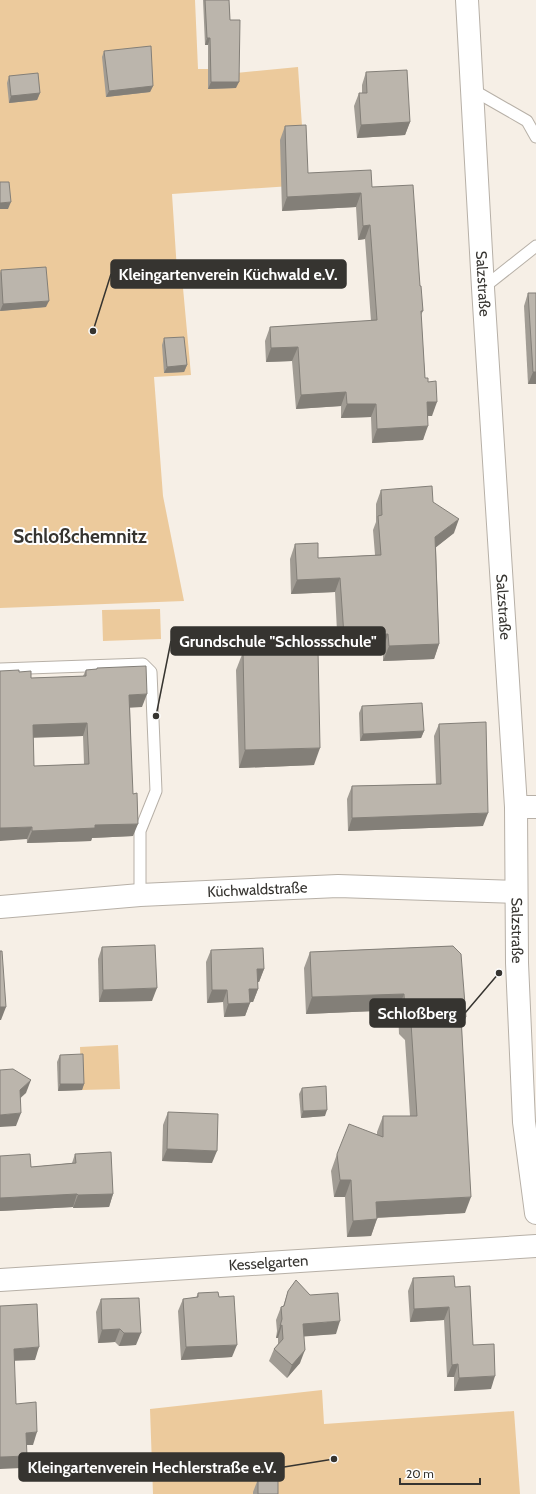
<svg xmlns="http://www.w3.org/2000/svg" width="536" height="1494" viewBox="0 0 536 1494" font-family="Cabin,sans-serif">
<style>
.green{fill:#ecca9c}
.lines{fill:none;stroke-linecap:round;stroke-linejoin:round}
.service-casing{stroke:#b7b0a7;stroke-width:13}
.minor-casing{stroke:#b7b0a7;stroke-width:24}
.service{stroke:#fff;stroke-width:11}
.minor{stroke:#fff;stroke-width:22}
.wall{fill:#a19c94;fill-rule:evenodd}
.shaded-wall{fill:#837f78}
.building{fill:#bbb5ac;stroke:#837f78;fill-rule:evenodd}
.labels{text-anchor:middle;stroke-width:4;stroke-linejoin:round;paint-order:stroke}
.street-label{font-size:15px;fill:#363430;stroke:#fff}
.district-label{font-size:19px;font-weight:bold;fill:#363430;stroke:#fff}
.leader{fill:none;stroke:#363430;stroke-width:1.5}
.callout-dot{fill:#363430;stroke:#fff;stroke-width:1.5}
.callout{fill:#363430;stroke:#363430;stroke-width:1.5}
.callout-label{font-size:16px;text-anchor:middle;font-weight:bold;fill:#fff}
</style>
<rect width="100%" height="100%" fill="#f6efe6"/>
<g class="green">
<polygon points="0,0 195,0 198,69 208,69 236,73 298,67 306,185 172,194 178,286 183,288 191,375 154,377 163,496 184,601 0,608"/>
<polygon points="160,609 161,639 103,641 102,610"/>
<polygon points="118,1045 120,1089 82,1090 80,1047"/>
<polygon points="322,1390 324,1424 514,1411 520,1494 153,1494 150,1409"/>
</g>
<g class="lines">
<g class="service-casing">
<g id="service">
<polyline points="473,90 527,121 536,137"/>
<polyline points="483,288 536,246"/>
<polyline points="0,669 143,664 151,672 156,791 140,831 140,895"/>
</g>
</g>
<g class="minor-casing">
<g id="minor">
<path id="s1" d="M467,0L483,288L516,807L517,963L524,1122L536,1213"/>
<polyline points="516,807 536,807"/>
<path id="s2" d="M0,907L140,895L338,886L516,892"/>
<path id="s3" d="M0,1280L536,1246"/>
</g>
</g>
<use href="#service" class="service"/>
<use href="#minor" class="minor"/>
</g>
<g class="wall">
<polygon points="203,0 229,0 230,20 236,88 208,89 208,45 205,45"/>
<polygon points="104,51 153,86 150,92 106,97 102,57"/>
<polygon points="366,72 410,122 405,135 357,138 354,106 359,93 362,93 362,85"/>
<polygon points="9,76 40,93 37,100 9,103 7,83"/>
<polygon points="285,126 308,173 372,187 420,286 423,311 421,315 425,378 432,416 428,416 423,440 372,443 371,417 341,418 341,406 296,409 292,361 266,362 265,341 270,327 371,321 365,239 358,240 356,207 282,211 280,140"/>
<polygon points="1,270 46,307 0,311 0,273"/>
<polygon points="528,293 536,293 536,384 528,384 524,306"/>
<polygon points="164,338 187,365 184,372 164,373 162,345"/>
<polygon points="381,490 433,502 454,533 436,547 439,644 434,659 383,661 383,649 338,651 335,592 291,594 290,559 295,544 318,558 375,555 373,530 376,522 376,504"/>
<polygon points="243,652 314,765 239,768 236,670"/>
<path d="M97,668L142,707H130L133,836L92,838L91,841L27,843L19,672L31,678L83,676L86,670L97,669ZM83,736L84,764L34,766L33,737Z"/>
<polygon points="362,706 424,731 421,738 360,741 359,713"/>
<polygon points="439,724 483,826 348,831 347,799 352,786 436,784 434,736"/>
<polygon points="453,946 462,1027 465,1213 377,1218 371,1236 347,1237 345,1197 334,1197 331,1171 337,1154 377,1135 377,1132 383,1116 410,1116 405,1040 399,1034 398,1010 306,1014 304,968 310,952"/>
<polygon points="102,947 152,1001 99,1002 98,959"/>
<polygon points="211,950 264,969 259,982 258,982 258,989 253,1002 250,1002 245,1016 224,1017 223,1002 207,1003 206,962"/>
<polygon points="60,1055 84,1084 82,1090 58,1091 57,1062"/>
<polygon points="302,1088 325,1116 301,1118 299,1094"/>
<polygon points="168,1112 212,1163 162,1161 163,1125"/>
<polygon points="75,1154 113,1194 109,1207 73,1208 73,1207 0,1211 0,1156 31,1167 72,1163"/>
<polygon points="413,1278 455,1287 473,1345 491,1389 454,1391 454,1377 447,1377 444,1320 410,1322 408,1291"/>
<polygon points="288,1291 336,1334 304,1336 300,1363 287,1378 269,1361 274,1349 278,1344 278,1338 276,1338 277,1331 276,1320 281,1307 283,1307"/>
<polygon points="198,1293 219,1297 232,1357 181,1360 178,1311 183,1299 196,1298"/>
<polygon points="101,1299 136,1345 119,1346 115,1342 98,1343 96,1312"/>
<polygon points="258,1479 278,1494 253,1494 253,1492"/>
</g>
<g class="shaded-wall">
<polygon points="207,38 210,38 208,45 205,45"/>
<polygon points="211,82 239,82 236,88 208,89"/>
<polygon points="153,86 150,92 106,97 109,91"/>
<polygon points="40,93 37,100 9,103 11,96"/>
<polygon points="410,122 405,135 357,138 361,125"/>
<polygon points="361,193 356,207 282,211 287,197"/>
<polygon points="11,202 8,209 0,209 0,203"/>
<polygon points="370,225 365,239 358,240 363,226"/>
<polygon points="49,301 46,307 0,311 3,304"/>
<polygon points="298,347 292,361 266,362 271,348"/>
<polygon points="187,365 184,372 164,373 167,367"/>
<polygon points="533,372 536,372 536,384 528,384"/>
<polygon points="346,392 341,406 296,409 301,395"/>
<polygon points="427,402 437,402 432,416 422,416"/>
<polygon points="347,404 376,404 371,417 341,418"/>
<polygon points="428,426 423,440 372,443 377,429"/>
<polygon points="459,519 454,533 430,552 435,537"/>
<polygon points="340,578 335,592 291,594 297,580"/>
<polygon points="388,634 383,649 338,651 344,636"/>
<polygon points="439,644 434,659 383,661 389,646"/>
<polygon points="147,694 142,707 125,708 129,695"/>
<polygon points="87,723 83,736 28,738 33,725"/>
<polygon points="424,731 421,738 360,741 363,734"/>
<polygon points="320,748 314,765 239,768 245,750"/>
<polygon points="488,813 483,826 348,831 352,818"/>
<polygon points="138,824 133,836 92,838 91,841 27,843 32,831 95,825"/>
<polygon points="32,827 27,839 0,841 0,828"/>
<polygon points="257,969 264,969 259,982 253,982"/>
<polygon points="157,988 152,1001 99,1002 103,990"/>
<polygon points="249,989 258,989 253,1002 244,1002"/>
<polygon points="212,990 227,990 223,1002 207,1003"/>
<polygon points="404,994 398,1010 306,1014 312,997"/>
<polygon points="250,1003 245,1016 224,1017 228,1004"/>
<polygon points="0,1007 6,1007 1,1020 0,1020"/>
<polygon points="461,1017 466,1017 460,1033"/>
<polygon points="31,1080 26,1093 15,1103 20,1090"/>
<polygon points="60,1084 84,1084 82,1090 58,1091"/>
<polygon points="327,1110 325,1116 301,1118 303,1111"/>
<polygon points="21,1113 16,1126 0,1127 0,1115"/>
<polygon points="167,1149 217,1151 212,1163 162,1161"/>
<polygon points="340,1180 351,1180 345,1197 334,1197"/>
<polygon points="77,1194 73,1207 0,1211 0,1198"/>
<polygon points="113,1194 109,1207 73,1208 78,1195"/>
<polygon points="471,1197 465,1213 370,1218 376,1202"/>
<polygon points="377,1219 371,1236 347,1237 353,1221"/>
<polygon points="449,1307 444,1320 410,1322 414,1309"/>
<polygon points="340,1321 336,1334 298,1337 303,1324"/>
<polygon points="282,1325 278,1338 276,1338 280,1326"/>
<polygon points="120,1329 115,1342 98,1343 102,1330"/>
<polygon points="124,1333 141,1333 136,1345 119,1346"/>
<polygon points="237,1345 232,1357 181,1360 186,1347"/>
<polygon points="39,1347 35,1360 9,1361 14,1349"/>
<polygon points="305,1350 300,1363 287,1378 292,1365"/>
<polygon points="458,1364 454,1377 447,1377 452,1365"/>
<polygon points="495,1376 491,1389 454,1391 459,1378"/>
<polygon points="37,1432 33,1445 21,1445 26,1433"/>
<polygon points="27,1456 22,1468 0,1469 0,1457"/>
</g>
<g class="building">
<polygon points="205,0 229,0 230,20 240,20 239,82 211,82 210,38 207,38"/>
<polygon points="151,46 153,86 109,91 104,51"/>
<polygon points="407,70 410,122 361,125 359,93 367,93 366,72"/>
<polygon points="38,73 40,93 11,96 9,76"/>
<polygon points="306,125 308,173 371,170 372,187 413,185 420,286 421,286 423,311 421,311 425,378 428,378 428,382 436,381 437,402 427,402 428,426 377,429 376,404 347,404 346,392 301,395 298,347 271,348 270,327 377,320 370,225 363,226 361,193 287,197 285,126"/>
<polygon points="0,182 9,182 11,202 0,203"/>
<polygon points="46,267 49,301 3,304 1,270"/>
<polygon points="528,293 536,293 536,372 533,372"/>
<polygon points="184,337 187,365 167,367 164,338"/>
<polygon points="432,486 433,502 459,519 435,537 439,644 389,646 388,634 344,636 340,578 297,580 295,544 318,543 318,558 381,555 378,516 382,515 381,490"/>
<polygon points="318,650 320,748 245,750 243,652"/>
<path d="M146,666L147,694L129,695L133,794L137,793L138,824L95,825V828L32,831V827L0,828V671L19,670V672L31,671V678L86,676V670L97,669V668ZM87,723L89,764L34,766L33,725Z"/>
<polygon points="422,703 424,731 363,734 362,706"/>
<polygon points="486,722 488,813 352,818 352,786 441,784 439,724"/>
<polygon points="155,945 157,988 103,990 102,947"/>
<polygon points="453,946 461,954 466,1017 461,1017 471,1197 376,1202 377,1219 353,1221 351,1180 340,1180 337,1154 349,1124 383,1137 383,1116 417,1116 411,1023 405,1018 404,994 312,997 310,952"/>
<polygon points="263,948 264,969 257,969 258,989 249,989 250,1003 228,1004 227,990 212,990 211,950"/>
<polygon points="0,951 2,951 6,1007 0,1007"/>
<polygon points="83,1054 84,1084 60,1084 60,1055"/>
<polygon points="13,1069 31,1080 20,1090 21,1113 0,1115 0,1070"/>
<polygon points="326,1086 327,1110 303,1111 302,1088"/>
<polygon points="168,1112 218,1114 217,1151 167,1149"/>
<polygon points="111,1152 113,1194 78,1195 77,1194 0,1198 0,1156 30,1154 31,1167 76,1163 75,1154"/>
<polygon points="454,1276 455,1287 470,1286 473,1345 494,1344 495,1376 459,1378 458,1364 452,1365 449,1307 414,1309 413,1278"/>
<polygon points="296,1280 310,1295 338,1293 340,1321 303,1324 305,1350 292,1365 274,1349 283,1339 282,1325 280,1326 282,1319 281,1307 284,1306 288,1291"/>
<polygon points="218,1292 219,1297 234,1296 237,1345 186,1347 183,1299 198,1297 198,1293"/>
<polygon points="139,1298 141,1333 124,1333 120,1329 102,1330 101,1299"/>
<polygon points="37,1304 39,1347 14,1349 16,1404 36,1402 37,1432 26,1433 27,1456 0,1457 0,1306"/>
<rect x="258" y="1479" width="20" height="15"/>
</g>
<g class="labels">
<g class="street-label">
<text dy="5" stroke="none"><textPath href="#s1" startOffset="284">Salzstraße</textPath></text>
<text dy="5" stroke="none"><textPath href="#s1" startOffset="608">Salzstraße</textPath></text>
<text dy="5" stroke="none"><textPath href="#s2" startOffset="258">Küchwaldstraße</textPath></text>
<text dy="5" stroke="none"><textPath href="#s1" startOffset="932">Salzstraße</textPath></text>
<text dy="5" stroke="none"><textPath href="#s3" startOffset="269">Kesselgarten</textPath></text>
</g>
<g class="district-label">
<text x="80" y="543">Schloßchemnitz</text>
</g>
</g>
<path class="leader" d="M93 331L111 274M156 716L171 641M499 973L465 1013M334 1459L284 1467"/>
<g class="callout-dot">
<circle cx="93" cy="331" r="4"/>
<circle cx="156" cy="716" r="4"/>
<circle cx="499" cy="973" r="4"/>
<circle cx="334" cy="1459" r="4"/>
</g>
<g class="callout">
<rect x="111" y="260" width="235" height="28" rx="4"/>
<rect x="171" y="627" width="214" height="28" rx="4"/>
<rect x="370" y="999" width="95" height="28" rx="4"/>
<rect x="19" y="1453" width="265" height="28" rx="4"/>
</g>
<g class="callout-label">
<text x="228" y="280">Kleingartenverein Küchwald e.V.</text>
<text x="278" y="647">Grundschule "Schlossschule"</text>
<text x="417" y="1019">Schloßberg</text>
<text x="152" y="1473">Kleingartenverein Hechlerstraße e.V.</text>
</g>
<path d="M400 1478v6h80v-6" fill="none" stroke="#363430" stroke-width="2"/>
<text x="406" y="1478" font-size="12" fill="#363430" stroke="#ffffff" stroke-width="3" paint-order="stroke">20 m</text>
</svg>
